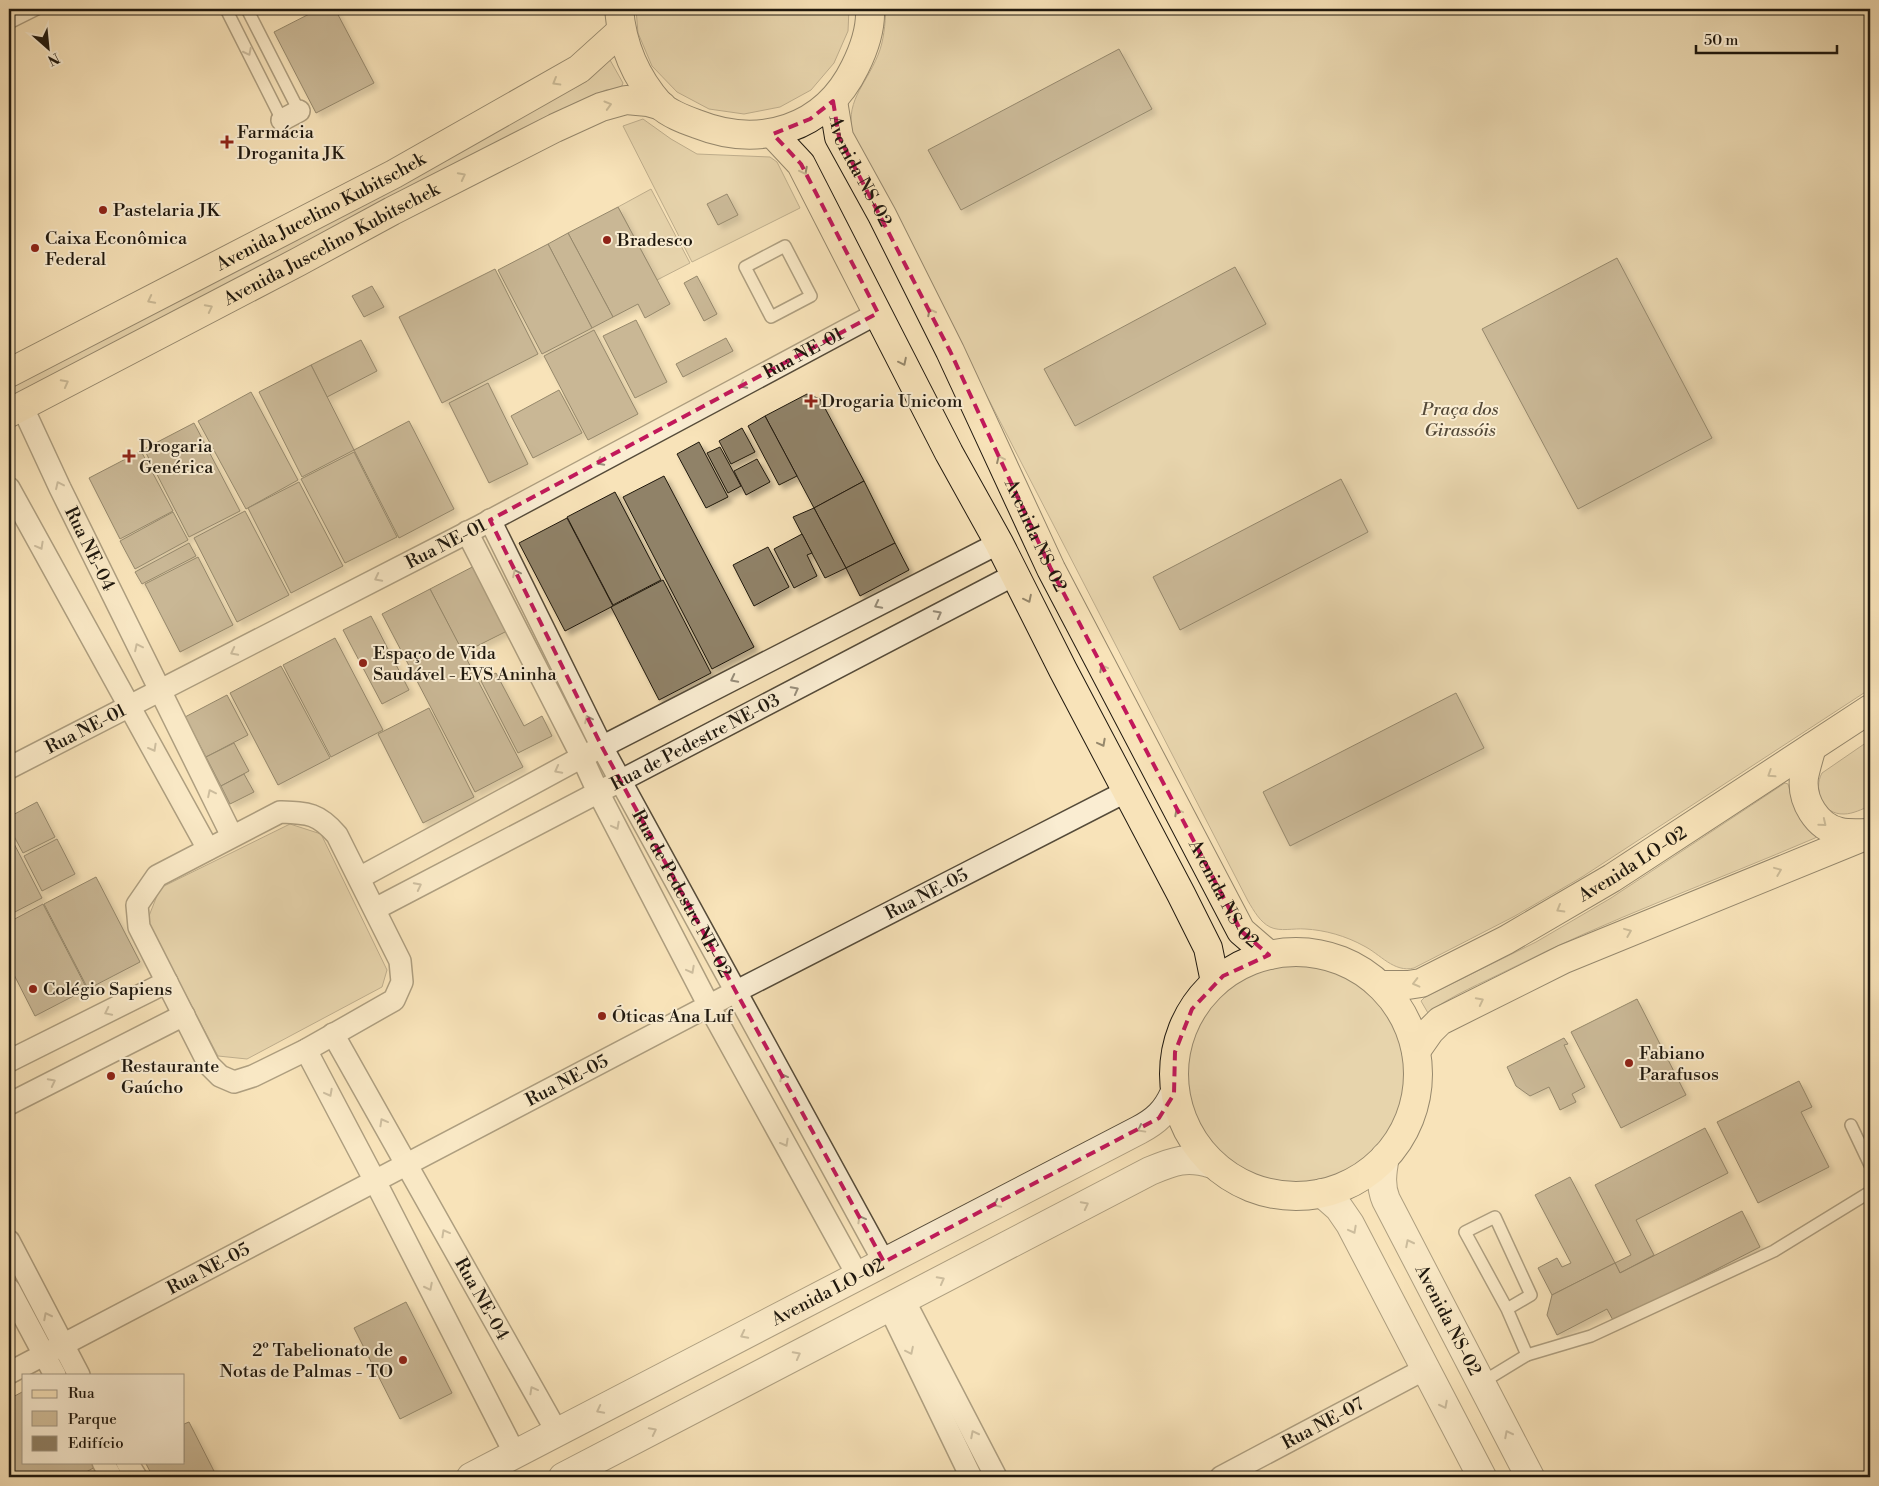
<svg xmlns="http://www.w3.org/2000/svg" width="1879" height="1486" viewBox="0 0 1879 1486" font-family="'Libre Bodoni',serif">
<style>
.green{fill:#d3c09c;stroke:#796c55}
.building{fill:#908267;stroke:#1f180e;filter:url(#shadow)}
.lines{fill:none;stroke-linecap:round;stroke-linejoin:round}
.service-casing{stroke:#554b39;stroke-width:14}
.minor-casing{stroke:#554b39;stroke-width:24}
.tertiary-casing{stroke:#554b39;stroke-width:30}
.primary-casing{stroke:#1f180e;stroke-width:30}
.service{stroke:#faedd2;stroke-width:11}
.minor{stroke:#faedd2;stroke-width:21}
.tertiary{stroke:#faedd2;stroke-width:28}
.primary{stroke:#f8e3b9;stroke-width:28}
.oneway{stroke:#978d7a}
.oneway2{stroke:#96886c}
.marked{fill:none;stroke:#c2185b;stroke-width:4;stroke-dasharray:10 6;stroke-linejoin:round}
.poi-dot{fill:#8f2418;stroke:#faedd2;stroke-width:2}
.labels{text-anchor:middle;stroke-width:4;stroke-linejoin:round;paint-order:stroke}
.poi-label{font-size:18px;fill:#1f180e;stroke:#faedd2;text-anchor:start}
.street-label{font-size:18px;fill:#1f180e;stroke:#faedd2}
.park-label{font-size:18px;font-style:italic;fill:#554a39;stroke:#faedd2}
</style>
<defs>
<filter id="shadow"><feDropShadow dx="4.5" dy="4.5" stdDeviation="2.5" flood-color="#0004"/></filter>
</defs>
<rect width="100%" height="100%" fill="#f8e3b9"/>
<filter id="stains"><feTurbulence type="fractalNoise" baseFrequency=".004" numOctaves="4"/><feColorMatrix values="0 0 0 0 .2 0 0 0 0 .09 0 0 0 0 .02 0 0 0 .5 -.17"/></filter>
<radialGradient id="worn" r=".72"><stop offset=".6" stop-color="#630" stop-opacity="0"/><stop offset="1" stop-color="#630" stop-opacity=".3"/></radialGradient>
<g class="green">
<polygon points="636,9 849,9 848,31 834,63 811,90 780,107 744,114 709,109 677,92 652,66 638,33"/>
<path d="M886,9H1870V689L1582,877L1515,916L1414,968C1394,973 1380,954 1364,946C1346,936 1325,930 1305,929C1294,928 1280,932 1270,927C1260,922 1254,911 1248,901L854,139C843,102 865,87 878,55C884,41 885,24 886,9Z"/>
<polygon points="610,60 623,83 621,88 606,90 586,98 9,398 9,382 580,85 590,79"/>
<polygon points="643,119 671,139 697,154 770,157 777,162 800,208 692,262 623,126"/>
<polygon points="651,189 690,263 657,280 618,207"/>
<path d="M1870,740V806C1862,809 1853,814 1844,814C1822,815 1813,789 1822,773Z"/>
<path d="M1785,783L1788,784C1794,808 1801,819 1818,836L1815,838C1713,882 1608,919 1508,970C1482,983 1452,995 1428,1013L1421,1001L1425,997L1536,942L1611,898Z"/>
<polygon points="290,824 321,834 387,970 382,987 247,1059 218,1056 147,921 160,888"/>
<circle cx="1296" cy="1073" r="110"/>
</g>
<g class="building">
<polygon points="319,9 335,9 374,83 316,113 274,32"/>
<polygon points="1119,49 1152,109 961,210 928,150"/>
<polygon points="727,194 738,215 718,225 707,204"/>
<polygon points="618,207 670,304 645,318 638,304 613,317 568,233"/>
<polygon points="568,233 613,317 592,328 548,244"/>
<polygon points="548,244 592,328 542,354 498,270"/>
<polygon points="1617,258 1712,438 1578,509 1482,329"/>
<polygon points="1235,267 1266,324 1075,426 1044,369"/>
<polygon points="495,269 538,354 442,403 399,317"/>
<polygon points="697,276 717,314 704,321 684,283"/>
<polygon points="372,286 384,307 364,317 352,296"/>
<polygon points="636,320 667,382 635,398 603,336"/>
<polygon points="594,330 638,414 588,440 544,356"/>
<polygon points="726,338 733,351 683,377 676,364"/>
<polygon points="361,340 377,371 327,397 311,365"/>
<polygon points="311,365 354,450 302,477 259,392"/>
<polygon points="488,383 528,464 489,483 449,403"/>
<polygon points="559,390 582,433 533,458 511,416"/>
<polygon points="251,392 298,480 246,509 198,421"/>
<polygon points="807,394 820,399 864,481 814,508 765,416"/>
<polygon points="765,416 797,476 779,485 748,426"/>
<polygon points="409,421 454,509 399,538 354,450"/>
<polygon points="194,423 240,511 189,537 144,449"/>
<polygon points="742,428 755,452 731,464 719,441"/>
<polygon points="699,442 728,497 706,508 677,454"/>
<polygon points="720,447 741,486 728,493 707,453"/>
<polygon points="141,451 173,511 120,539 89,478"/>
<polygon points="354,452 397,537 345,563 301,479"/>
<polygon points="757,459 770,482 746,495 734,471"/>
<polygon points="664,476 754,647 712,669 623,497"/>
<polygon points="1341,479 1368,532 1180,630 1153,577"/>
<polygon points="864,481 895,543 846,568 814,508"/>
<polygon points="299,482 343,566 291,593 248,508"/>
<polygon points="615,492 661,580 613,605 567,517"/>
<polygon points="814,508 846,568 825,578 793,517"/>
<polygon points="245,511 289,595 237,622 194,538"/>
<polygon points="173,512 188,540 135,569 120,541"/>
<polygon points="567,518 613,606 565,631 519,543"/>
<polygon points="802,534 812,553 807,555 817,576 794,588 774,549"/>
<polygon points="189,543 196,556 142,584 135,572"/>
<polygon points="895,543 909,570 860,596 846,568"/>
<polygon points="768,547 789,587 754,606 733,565"/>
<polygon points="198,557 233,625 180,652 145,584"/>
<polygon points="480,563 513,628 463,653 430,589"/>
<polygon points="663,580 711,673 659,700 611,607"/>
<polygon points="430,589 523,767 475,792 382,614"/>
<polygon points="371,616 409,690 382,704 343,630"/>
<polygon points="335,638 383,730 331,757 283,665"/>
<polygon points="281,666 330,758 278,785 230,693"/>
<polygon points="496,673 524,726 542,716 552,736 518,753 481,681"/>
<polygon points="1456,693 1484,748 1290,846 1263,792"/>
<polygon points="227,695 248,735 206,757 185,717"/>
<polygon points="429,708 474,797 423,823 378,734"/>
<polygon points="234,743 249,771 221,786 206,757"/>
<polygon points="244,774 254,792 230,804 221,786"/>
<polygon points="37,802 55,837 23,853 9,827 9,817"/>
<polygon points="9,834 42,898 9,915"/>
<polygon points="57,839 75,874 42,891 24,856"/>
<polygon points="96,877 140,962 88,989 44,904"/>
<polygon points="43,904 87,989 35,1016 9,965 9,922"/>
<polygon points="1637,999 1686,1095 1621,1128 1571,1032"/>
<polygon points="1564,1038 1568,1044 1564,1045 1585,1087 1572,1094 1576,1102 1560,1110 1549,1087 1530,1096 1516,1086 1507,1067"/>
<polygon points="1799,1081 1812,1107 1801,1112 1829,1167 1758,1203 1717,1122"/>
<polygon points="1705,1128 1728,1173 1636,1220 1654,1255 1620,1273 1615,1263 1631,1255 1595,1185"/>
<polygon points="1570,1177 1615,1263 1552,1295 1538,1268 1557,1258 1562,1267 1571,1263 1535,1195"/>
<polygon points="1742,1211 1760,1247 1614,1322 1607,1309 1557,1335 1547,1315 1552,1295 1615,1263 1620,1273"/>
<polygon points="406,1302 452,1393 400,1419 354,1328"/>
<polygon points="24,1391 24,1462 95,1462 97,1466 77,1477 9,1477 9,1399"/>
<polygon points="189,1422 217,1477 153,1477 145,1462 184,1462 184,1424"/>
</g>
<g class="lines">
<g class="service-casing">
<g id="service">
<polyline points="226,9 282,120"/>
<polyline points="247,9 299,111"/>
<polyline points="9,23 37,9"/>
<polygon points="785,246 811,296 771,317 745,267"/>
<polyline points="1851,1125 1870,1165"/>
<polyline points="1527,1355 1591,1336 1774,1251 1870,1192"/>
<polyline points="1481,1383 1527,1355 1507,1309 1531,1295 1495,1217 1465,1232 1507,1309"/>
</g>
</g>
<g class="minor-casing">
<g id="minor">
<polyline points="282,120 299,111"/>
<path id="s1" d="M22,406L60,488L232,836"/>
<polyline points="9,488 208,849"/>
<path id="s2" d="M490,520L602,747L884,1262"/>
<polyline points="467,532 582,757 598,792 709,1006 858,1276"/>
<path id="s3" d="M9,768L480,526L878,313"/>
<path d="M280,812C308,813 318,813 337,835L400,961L402,982L394,1000L306,1050L253,1076L234,1082L220,1076L209,1065L139,927L137,905L157,876Z"/>
<polyline points="359,878 582,757 999,543"/>
<path id="s4" d="M375,909L1016,574"/>
<path id="s5" d="M333,1034L557,1432"/>
<polyline points="306,1050 375,1181 515,1454"/>
<polyline points="9,1061 167,982"/>
<polyline points="9,1104 184,1015"/>
<polyline points="9,1241 79,1375"/>
<polyline points="9,1289 55,1375"/>
<polyline points="904,1300 996,1477"/>
<polyline points="889,1307 971,1477"/>
<path id="s6" d="M9,1373L735,992L1127,791"/>
<polyline points="103,1462 111,1477"/>
<polyline points="127,1462 136,1477"/>
<path id="s7" d="M1221,1477L1425,1369"/>
</g>
</g>
<g class="tertiary-casing">
<g id="tertiary">
<path id="s8" d="M1385,1157C1382,1172 1380,1186 1386,1200L1530,1477"/>
<polyline points="1322,1193 1339,1208 1350,1224 1482,1477"/>
<path id="s9" d="M471,1477L1139,1130C1156,1121 1166,1112 1174,1094"/>
<path d="M563,1477L1150,1171C1174,1161 1187,1156 1212,1164"/>
</g>
</g>
<g class="primary-casing">
<g id="primary">
<path d="M619,9C622,45 636,78 660,105C669,114 686,120 697,124C760,149 825,129 855,67C864,49 871,29 870,9"/>
<path id="s10" d="M833,101L839,137L882,215L950,351L1051,569L1241,931L1269,955"/>
<polyline points="773,134 801,164 949,453 999,543 1063,670 1181,894 1208,948 1215,982"/>
<path id="s11" d="M9,373L394,174L579,69L621,31"/>
<path id="s12" d="M9,413L298,262L392,211L555,128L601,107L626,100L648,102L662,106"/>
<path d="M1812,747C1809,757 1806,767 1804,777C1801,801 1817,827 1840,832C1849,834 1859,833 1868,833"/>
<circle cx="1296" cy="1074" r="122"/>
<path id="s13" d="M1380,985H1408L1421,983L1506,940L1612,878L1870,709"/>
<polyline points="1416,1051 1430,1031 1440,1021 1564,959 1870,834"/>
</g>
</g>
<use href="#service" class="service"/>
<use href="#minor" class="minor"/>
<use href="#tertiary" class="tertiary"/>
<use href="#primary" class="primary"/>
</g>
<defs><path id="oneway-chevron" d="M-2-3.5L2.5 0L-2 3.5" fill="none" stroke-width="1.6" stroke-linecap="round" stroke-linejoin="round" transform="scale(1.25)"/></defs>
<g class="oneway">
<use href="#oneway-chevron" transform="translate(248 52) rotate(63)"/>
<use href="#oneway-chevron" transform="translate(743 385) rotate(152)"/>
<use href="#oneway-chevron" transform="translate(600 462) rotate(152)"/>
<use href="#oneway-chevron" transform="translate(59 485) rotate(-115)"/>
<use href="#oneway-chevron" transform="translate(40 546) rotate(61)"/>
<use href="#oneway-chevron" transform="translate(516 573) rotate(-116)"/>
<use href="#oneway-chevron" transform="translate(378 578) rotate(153)"/>
<use href="#oneway-chevron" transform="translate(878 605) rotate(153)"/>
<use href="#oneway-chevron" transform="translate(938 614) rotate(-28)"/>
<use href="#oneway-chevron" transform="translate(138 647) rotate(-116)"/>
<use href="#oneway-chevron" transform="translate(234 652) rotate(153)"/>
<use href="#oneway-chevron" transform="translate(734 679) rotate(153)"/>
<use href="#oneway-chevron" transform="translate(795 690) rotate(-28)"/>
<use href="#oneway-chevron" transform="translate(588 719) rotate(-116)"/>
<use href="#oneway-chevron" transform="translate(153 748) rotate(61)"/>
<use href="#oneway-chevron" transform="translate(558 770) rotate(152)"/>
<use href="#oneway-chevron" transform="translate(211 793) rotate(-116)"/>
<use href="#oneway-chevron" transform="translate(616 826) rotate(62)"/>
<use href="#oneway-chevron" transform="translate(418 886) rotate(-27)"/>
<use href="#oneway-chevron" transform="translate(691 970) rotate(62)"/>
<use href="#oneway-chevron" transform="translate(108 1012) rotate(154)"/>
<use href="#oneway-chevron" transform="translate(783 1077) rotate(-119)"/>
<use href="#oneway-chevron" transform="translate(52 1082) rotate(-27)"/>
<use href="#oneway-chevron" transform="translate(329 1093) rotate(62)"/>
<use href="#oneway-chevron" transform="translate(383 1122) rotate(-119)"/>
<use href="#oneway-chevron" transform="translate(1141 1129) rotate(151)"/>
<use href="#oneway-chevron" transform="translate(785 1143) rotate(61)"/>
<use href="#oneway-chevron" transform="translate(997 1204) rotate(153)"/>
<use href="#oneway-chevron" transform="translate(1085 1205) rotate(-27)"/>
<use href="#oneway-chevron" transform="translate(861 1219) rotate(-119)"/>
<use href="#oneway-chevron" transform="translate(1353 1230) rotate(62)"/>
<use href="#oneway-chevron" transform="translate(445 1233) rotate(-119)"/>
<use href="#oneway-chevron" transform="translate(1409 1243) rotate(-117)"/>
<use href="#oneway-chevron" transform="translate(941 1280) rotate(-28)"/>
<use href="#oneway-chevron" transform="translate(429 1287) rotate(63)"/>
<use href="#oneway-chevron" transform="translate(47 1316) rotate(-117)"/>
<use href="#oneway-chevron" transform="translate(744 1335) rotate(153)"/>
<use href="#oneway-chevron" transform="translate(910 1351) rotate(64)"/>
<use href="#oneway-chevron" transform="translate(797 1355) rotate(-28)"/>
<use href="#oneway-chevron" transform="translate(533 1390) rotate(-119)"/>
<use href="#oneway-chevron" transform="translate(1444 1405) rotate(63)"/>
<use href="#oneway-chevron" transform="translate(600 1410) rotate(153)"/>
<use href="#oneway-chevron" transform="translate(653 1431) rotate(-27)"/>
<use href="#oneway-chevron" transform="translate(974 1434) rotate(-117)"/>
<use href="#oneway-chevron" transform="translate(1508 1434) rotate(-117)"/>
</g>
<g class="oneway2">
<use href="#oneway-chevron" transform="translate(556 82) rotate(150)"/>
<use href="#oneway-chevron" transform="translate(608 105) rotate(-16)"/>
<use href="#oneway-chevron" transform="translate(804 171) rotate(63)"/>
<use href="#oneway-chevron" transform="translate(462 176) rotate(-27)"/>
<use href="#oneway-chevron" transform="translate(151 300) rotate(153)"/>
<use href="#oneway-chevron" transform="translate(209 308) rotate(-27)"/>
<use href="#oneway-chevron" transform="translate(931 312) rotate(-117)"/>
<use href="#oneway-chevron" transform="translate(903 362) rotate(64)"/>
<use href="#oneway-chevron" transform="translate(65 383) rotate(-28)"/>
<use href="#oneway-chevron" transform="translate(1000 459) rotate(-115)"/>
<use href="#oneway-chevron" transform="translate(1028 599) rotate(64)"/>
<use href="#oneway-chevron" transform="translate(1103 668) rotate(-118)"/>
<use href="#oneway-chevron" transform="translate(1102 743) rotate(62)"/>
<use href="#oneway-chevron" transform="translate(1771 774) rotate(147)"/>
<use href="#oneway-chevron" transform="translate(1178 812) rotate(-118)"/>
<use href="#oneway-chevron" transform="translate(1823 823) rotate(39)"/>
<use href="#oneway-chevron" transform="translate(1778 871) rotate(-22)"/>
<use href="#oneway-chevron" transform="translate(1560 909) rotate(150)"/>
<use href="#oneway-chevron" transform="translate(1628 932) rotate(-22)"/>
<use href="#oneway-chevron" transform="translate(1416 983) rotate(166)"/>
<use href="#oneway-chevron" transform="translate(1480 1001) rotate(-27)"/>
</g>
<path d="M0 0H1879V1486H0ZM833,101L839,137L950,351L1051,569L1241,931L1269,955L1223,976L1192,1009L1175,1052L1174,1094L1159,1118L884,1262L602,747L490,520L878,313L801,164L773,134L810,119Z" fill="#f8e3b9" fill-opacity=".55" fill-rule="evenodd"/>
<path class="marked" d="M833,101L839,137L950,351L1051,569L1241,931L1269,955L1223,976L1192,1009L1175,1052L1174,1094L1159,1118L884,1262L602,747L490,520L878,313L801,164L773,134L810,119Z"/>
<g class="poi-dot">
<path d="M224.5 134.5h5v5h5v5h-5v5h-5v-5h-5v-5h5z"/>
<circle cx="103" cy="210" r="5"/>
<circle cx="607" cy="240" r="5"/>
<circle cx="35" cy="248" r="5"/>
<path d="M808.5 393.5h5v5h5v5h-5v5h-5v-5h-5v-5h5z"/>
<path d="M126.5 448.5h5v5h5v5h-5v5h-5v-5h-5v-5h5z"/>
<circle cx="363" cy="663" r="5"/>
<circle cx="33" cy="989" r="5"/>
<circle cx="602" cy="1016" r="5"/>
<circle cx="1629" cy="1063" r="5"/>
<circle cx="111" cy="1076" r="5"/>
<circle cx="403" cy="1360" r="5"/>
</g>
<g class="labels">
<g class="poi-label">
<text x="237" y="138">Farmácia<tspan x="237" dy="21">Droganita JK</tspan></text>
<text x="113" y="216">Pastelaria JK</text>
<text x="45" y="244">Caixa Econômica<tspan x="45" dy="21">Federal</tspan></text>
<text x="617" y="246">Bradesco</text>
<text x="821" y="407">Drogaria Unicom</text>
<text x="139" y="452">Drogaria<tspan x="139" dy="21">Genérica</tspan></text>
<text x="373" y="659">Espaço de Vida<tspan x="373" dy="21">Saudável - EVS Aninha</tspan></text>
<text x="43" y="995">Colégio Sapiens</text>
<text x="612" y="1022">Óticas Ana Luf</text>
<text x="1639" y="1059">Fabiano<tspan x="1639" dy="21">Parafusos</tspan></text>
<text x="121" y="1072">Restaurante<tspan x="121" dy="21">Gaúcho</tspan></text>
<text x="393" y="1356" text-anchor="end">2º Tabelionato de<tspan x="393" dy="21">Notas de Palmas - TO</tspan></text>
</g>
<g class="street-label">
<text dy="6" stroke="none"><textPath href="#s10" startOffset="76">Avenida NS-02</textPath></text>
<text dy="6" stroke="none"><textPath href="#s11" startOffset="351">Avenida Jucelino Kubitschek</textPath></text>
<text dy="6" stroke="none"><textPath href="#s12" startOffset="364">Avenida Juscelino Kubitschek</textPath></text>
<text dy="6" stroke="none"><textPath href="#s3" startOffset="896">Rua NE-01</textPath></text>
<text dy="6" stroke="none"><textPath href="#s10" startOffset="481">Avenida NS-02</textPath></text>
<text dy="6" stroke="none"><textPath href="#s3" startOffset="491">Rua NE-01</textPath></text>
<text dy="6" stroke="none"><textPath href="#s1" startOffset="158">Rua NE-04</textPath></text>
<text dy="6" stroke="none"><textPath href="#s3" startOffset="86">Rua NE-01</textPath></text>
<text dy="6" stroke="none"><textPath href="#s4" startOffset="361">Rua de Pedestre NE-03</textPath></text>
<text dy="6" stroke="none"><textPath href="#s13" startOffset="284">Avenida LO-02</textPath></text>
<text dy="6" stroke="none"><textPath href="#s10" startOffset="886">Avenida NS-02</textPath></text>
<text dy="6" stroke="none"><textPath href="#s6" startOffset="1035">Rua NE-05</textPath></text>
<text dy="6" stroke="none"><textPath href="#s2" startOffset="420">Rua de Pedestre NE-02</textPath></text>
<text dy="6" stroke="none"><textPath href="#s6" startOffset="630">Rua NE-05</textPath></text>
<text dy="6" stroke="none"><textPath href="#s6" startOffset="225">Rua NE-05</textPath></text>
<text dy="6" stroke="none"><textPath href="#s9" startOffset="402">Avenida LO-02</textPath></text>
<text dy="6" stroke="none"><textPath href="#s5" startOffset="304">Rua NE-04</textPath></text>
<text dy="6" stroke="none"><textPath href="#s8" startOffset="179">Avenida NS-02</textPath></text>
<text dy="6" stroke="none"><textPath href="#s7" startOffset="115">Rua NE-07</textPath></text>
</g>
<g class="park-label">
<text x="1460" y="415">Praça dos<tspan x="1460" dy="21">Girassóis</tspan></text>
</g>
</g>
<rect width="1879" height="1486" fill="none" stroke="#f8e3b9" stroke-width="30"/>
<rect x="10" y="10" width="1859" height="1466" fill="none" stroke="#1f180e" stroke-width="2.5"/>
<rect x="15" y="15" width="1849" height="1456" fill="none" stroke="#1f180e"/>
<rect x="22" y="1374" width="162" height="90" fill="#faedd2" stroke="#a29884"/>
<rect x="32" y="1390" width="25" height="8" fill="#f8e3b9" stroke="#a29884"/>
<text x="68" y="1398" font-size="15" fill="#1f180e">Rua</text>
<rect x="32" y="1411" width="25" height="15" fill="#d3c09c" stroke="#a29884"/>
<text x="68" y="1424" font-size="15" fill="#1f180e">Parque</text>
<rect x="32" y="1436" width="25" height="15" fill="#908267" stroke="#a29884"/>
<text x="68" y="1448" font-size="15" fill="#1f180e">Edifício</text>
<g transform="translate(48 48) rotate(153)" stroke="#faedd2" stroke-width="4" paint-order="stroke">
<path d="M0-4L9 19L0 12L-9 19Z" fill="#1f180e"/>
<text y="-8" font-size="14" font-weight="bold" text-anchor="middle" fill="#1f180e">N</text>
</g>
<path d="M1696 45v8h141v-8" fill="none" stroke="#1f180e" stroke-width="2.5"/>
<text x="1704" y="45" font-size="15" fill="#1f180e" stroke="#faedd2" stroke-width="4" paint-order="stroke">50 m</text>
<rect width="100%" height="100%" filter="url(#stains)"/>
<rect width="100%" height="100%" fill="url(#worn)"/>
</svg>
